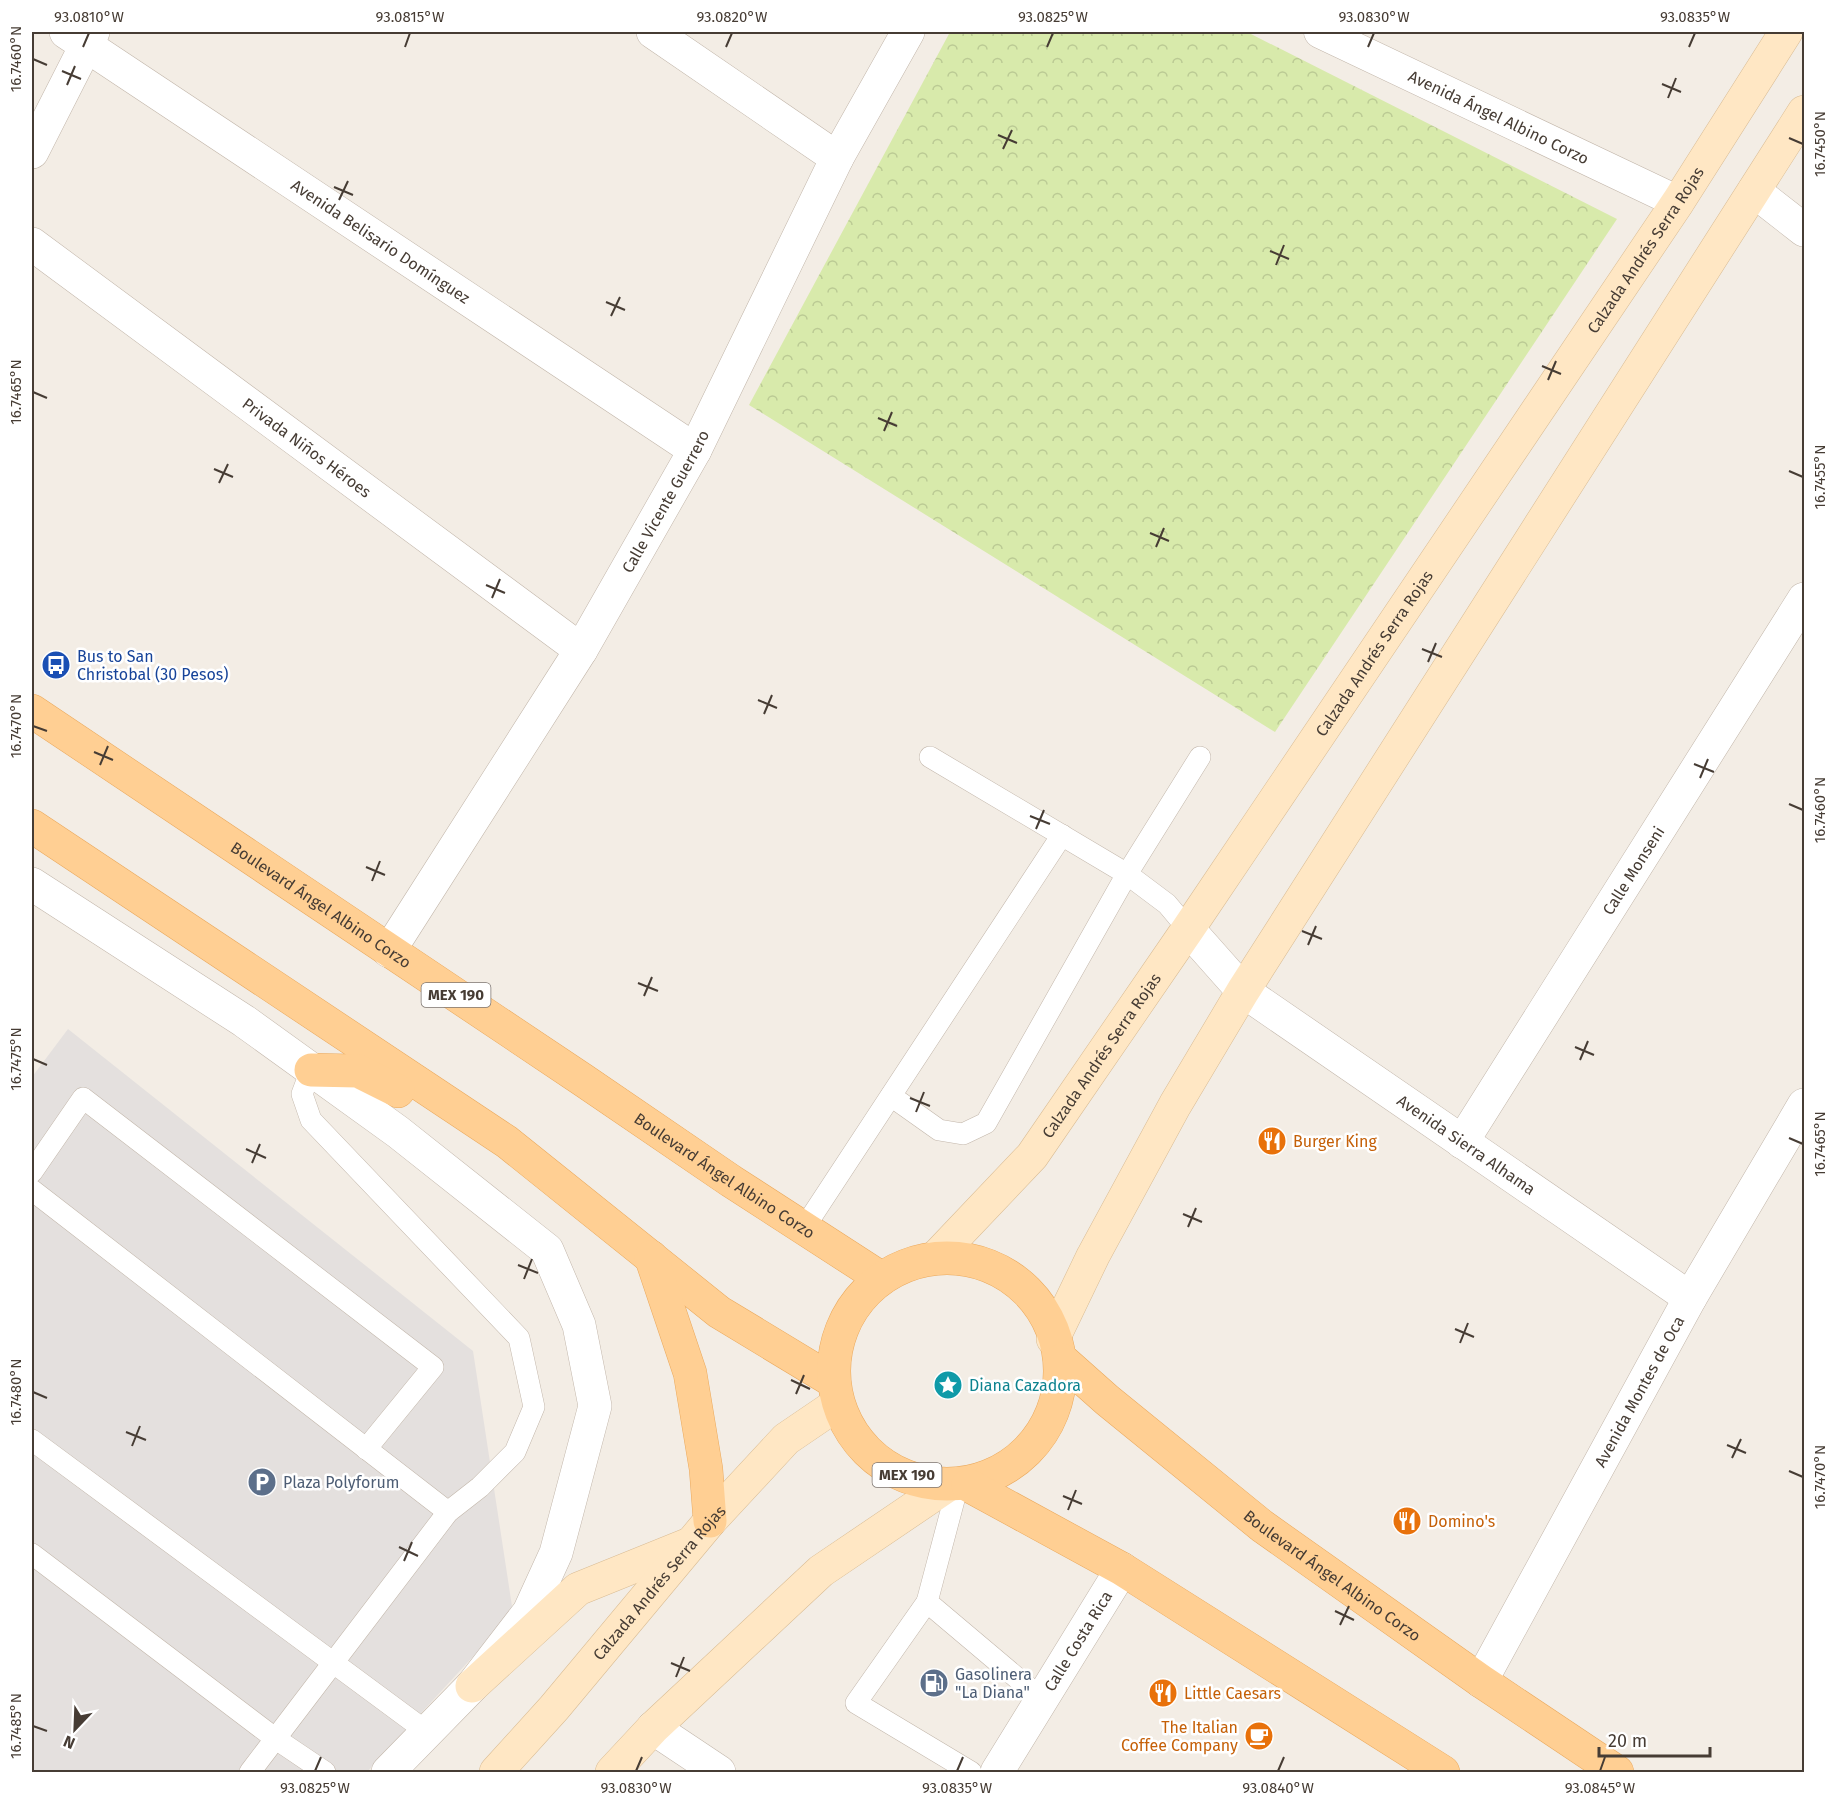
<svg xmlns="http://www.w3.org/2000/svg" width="1836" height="1804" viewBox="0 0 1836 1804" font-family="'Fira Sans',sans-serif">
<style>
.forest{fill:url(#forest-crowns)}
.parking{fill:#e4e0de}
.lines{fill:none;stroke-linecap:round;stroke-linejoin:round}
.service-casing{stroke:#c2b6aa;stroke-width:22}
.pedestrian-casing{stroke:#c2b6aa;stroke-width:33}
.minor-casing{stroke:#c2b6aa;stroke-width:34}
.secondary-casing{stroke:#d9bc94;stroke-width:34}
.primary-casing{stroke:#eaa95d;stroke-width:34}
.service{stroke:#fff;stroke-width:21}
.pedestrian{stroke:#fff;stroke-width:32}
.minor{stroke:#fff;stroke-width:33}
.secondary{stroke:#ffe7c4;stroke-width:33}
.primary{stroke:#ffcf93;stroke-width:33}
.ticks{fill:none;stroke:#463c34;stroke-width:2}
.labels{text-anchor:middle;stroke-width:5;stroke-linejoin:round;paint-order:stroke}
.shield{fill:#fff;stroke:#7e7671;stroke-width:1.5}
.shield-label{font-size:15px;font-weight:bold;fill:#463c34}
.street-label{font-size:16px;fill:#463c34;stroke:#fff}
.transit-label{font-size:16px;fill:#164399;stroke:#fff;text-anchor:start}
.food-label{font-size:16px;fill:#c56008;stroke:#fff;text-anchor:start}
.culture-label{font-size:16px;fill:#0d838f;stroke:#fff;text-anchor:start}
.service-label{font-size:16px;fill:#4e5e75;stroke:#fff;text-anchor:start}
.neatline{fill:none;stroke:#463c34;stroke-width:2}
.ticks-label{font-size:15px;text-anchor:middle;fill:#463c34}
</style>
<defs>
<pattern id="forest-crowns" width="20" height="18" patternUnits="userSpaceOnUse" patternTransform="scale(1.5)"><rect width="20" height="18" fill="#d8eaab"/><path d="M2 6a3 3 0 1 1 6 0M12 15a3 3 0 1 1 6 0" fill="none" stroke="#bbca94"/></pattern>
</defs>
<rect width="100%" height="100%" fill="#f3ede5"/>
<polygon class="forest" points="950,32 1247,32 1617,219 1275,732 749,405"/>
<polygon class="parking" points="68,1029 473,1351 513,1613 367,1772 32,1772 32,1077"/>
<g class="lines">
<g class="service-casing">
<g id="service">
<polyline points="930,757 1127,874 1167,904 1188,929"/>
<polyline points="891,1096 939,1130 963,1134 986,1123 1127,874 1200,757"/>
<polyline points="32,1172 83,1098 433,1367 366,1449"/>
<polyline points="32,1190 448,1512"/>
<polyline points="804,1228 1062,835"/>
<polyline points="32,1440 427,1732"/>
<polyline points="958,1485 927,1602 1042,1699"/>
<polyline points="32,1554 276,1739 325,1772"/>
<polyline points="927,1602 856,1703 971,1772"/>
<polyline points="250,1772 448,1512 480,1487 515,1452 534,1407 519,1338 311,1120 302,1094 311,1070"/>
</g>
</g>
<g class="pedestrian-casing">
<g id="pedestrian">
<path id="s1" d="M1320,32L1678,202"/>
</g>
</g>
<g class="minor-casing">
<g id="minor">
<path id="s2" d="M66,32L695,450"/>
<polyline points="653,32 837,158"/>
<polyline points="32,152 93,32"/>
<polyline points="1754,191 1804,230"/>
<path id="s3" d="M32,244L581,650"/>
<polyline points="32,884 244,1021 398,1132 547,1250 579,1325 595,1406 556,1553 529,1612 472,1686 388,1772"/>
<path id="s4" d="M1188,929L1243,991L1690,1298"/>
<path id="s5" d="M389,951L581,650L695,450L837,158L908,32"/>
<path id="s6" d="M1462,1142L1804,599"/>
<path id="s7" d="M1481,1681L1690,1298L1804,1105"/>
<polyline points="653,1728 719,1772"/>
<path id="s8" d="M997,1772L1122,1569"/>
</g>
</g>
<g class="secondary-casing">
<g id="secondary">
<path id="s9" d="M937,1256L1032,1156L1188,929L1678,202L1786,32"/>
<polyline points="1053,1339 1093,1256 1175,1105 1243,991 1804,112"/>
<polyline points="472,1686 578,1589 687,1545"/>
<path id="s10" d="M496,1772L554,1708L710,1521L786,1439L836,1405"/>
<polyline points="612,1772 653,1728 821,1571 948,1485"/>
</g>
</g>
<g class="primary-casing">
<g id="primary">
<path id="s11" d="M32,711L583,1080L731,1181L881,1278"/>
<polyline points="32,826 507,1142 719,1312 833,1381"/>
<polyline points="311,1070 358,1071 398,1091"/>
<polyline points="651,1257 690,1373 706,1469 710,1521"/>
<circle cx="947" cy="1371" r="113"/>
<path id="s12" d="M1062,1360L1107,1400L1262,1526L1481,1681L1617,1772"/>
<polyline points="968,1485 1122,1569 1443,1772"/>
</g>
</g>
<use href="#service" class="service"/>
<use href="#pedestrian" class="pedestrian"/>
<use href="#minor" class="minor"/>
<use href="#secondary" class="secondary"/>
<use href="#primary" class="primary"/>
</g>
<path class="ticks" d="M83,47L89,33M405,47L410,33M726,47L732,33M1047,47L1053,33M1368,47L1374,33M1689,47L1695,33M33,59L47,65M62,71L81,79M1662,84L1681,92M67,85L75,66M1668,98L1676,78M998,135L1017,143M1789,138L1803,144M1003,149L1012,130M334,187L353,195M339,200L348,181M1270,251L1289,259M1276,265L1284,245M606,302L625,310M611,316L620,297M1542,366L1561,374M1548,380L1556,361M33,392L47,398M878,418L897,426M884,431L892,412M214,469L233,477M1789,471L1803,477M219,483L228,464M1150,533L1169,541M1156,547L1164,528M486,585L505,593M492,598L500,579M1422,649L1442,657M1428,662L1436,643M758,700L777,708M764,714L772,695M33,726L47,731M94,752L113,760M1694,764L1714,772M100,765L108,746M1700,778L1708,759M1789,804L1803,810M1030,816L1050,824M1036,829L1044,810M366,867L385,875M372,881L380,861M1302,931L1322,939M1308,945L1316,926M638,983L658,991M644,996L652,977M1575,1047L1594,1055M33,1059L47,1065M1580,1060L1588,1041M910,1098L930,1106M916,1112L924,1092M1789,1138L1803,1144M246,1149L266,1158M252,1163L260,1144M1183,1214L1202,1222M1188,1227L1196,1208M518,1265L538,1273M524,1279L532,1259M1455,1329L1474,1337M1460,1343L1468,1323M791,1380L810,1389M33,1392L47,1398M796,1394L804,1375M126,1432L146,1440M1727,1445L1746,1453M132,1446L140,1426M1732,1458L1741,1439M1789,1471L1803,1477M1063,1496L1082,1504M1068,1510L1076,1490M399,1547L418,1556M404,1561L412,1542M1335,1611L1354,1620M1340,1625L1349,1606M671,1663L690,1671M676,1677L684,1657M33,1726L47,1731M315,1771L321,1757M636,1771L642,1757M957,1771L963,1757M1278,1771L1284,1757M1600,1771L1605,1757"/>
<defs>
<g id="bus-disc" transform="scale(1.5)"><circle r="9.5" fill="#1a4fb4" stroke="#fff"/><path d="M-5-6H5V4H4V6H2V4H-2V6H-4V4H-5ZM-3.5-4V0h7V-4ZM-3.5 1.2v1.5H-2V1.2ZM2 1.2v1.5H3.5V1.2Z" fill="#fff"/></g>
<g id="restaurant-disc" transform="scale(1.5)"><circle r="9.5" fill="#e8710a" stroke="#fff"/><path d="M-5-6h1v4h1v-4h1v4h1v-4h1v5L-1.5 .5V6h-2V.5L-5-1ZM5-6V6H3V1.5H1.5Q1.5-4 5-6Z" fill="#fff"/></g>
<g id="sight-disc" transform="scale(1.5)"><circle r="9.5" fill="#0f9aa8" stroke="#fff"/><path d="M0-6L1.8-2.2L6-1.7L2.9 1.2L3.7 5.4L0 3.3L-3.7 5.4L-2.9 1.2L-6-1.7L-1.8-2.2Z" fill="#fff"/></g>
<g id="parking-disc" transform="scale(1.5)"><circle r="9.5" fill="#5c6f8a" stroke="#fff"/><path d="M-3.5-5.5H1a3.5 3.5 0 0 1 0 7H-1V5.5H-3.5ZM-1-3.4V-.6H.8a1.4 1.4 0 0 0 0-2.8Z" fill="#fff"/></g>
<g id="fuel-disc" transform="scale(1.5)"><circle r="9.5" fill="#5c6f8a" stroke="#fff"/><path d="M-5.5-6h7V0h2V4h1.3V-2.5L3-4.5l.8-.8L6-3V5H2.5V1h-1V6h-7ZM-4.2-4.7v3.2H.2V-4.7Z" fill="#fff"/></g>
<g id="cafe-disc" transform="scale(1.5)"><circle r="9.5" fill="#e8710a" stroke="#fff"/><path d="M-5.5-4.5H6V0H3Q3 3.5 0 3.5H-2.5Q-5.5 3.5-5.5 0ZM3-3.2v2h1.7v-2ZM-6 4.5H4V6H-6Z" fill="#fff"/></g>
</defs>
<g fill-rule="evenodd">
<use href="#bus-disc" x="56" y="665"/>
<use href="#restaurant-disc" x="1272" y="1141"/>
<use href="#sight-disc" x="948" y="1385"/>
<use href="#parking-disc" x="262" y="1482"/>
<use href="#restaurant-disc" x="1407" y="1521"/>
<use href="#fuel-disc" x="934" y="1683"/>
<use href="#restaurant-disc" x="1163" y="1693"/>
<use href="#cafe-disc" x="1259" y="1736"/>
</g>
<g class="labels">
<g class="shield">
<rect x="421.5" y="983" width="69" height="24" rx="4.5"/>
<rect x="872.5" y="1463" width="69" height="24" rx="4.5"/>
</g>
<g class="shield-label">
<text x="456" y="1000">MEX 190</text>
<text x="907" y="1480">MEX 190</text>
</g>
<g class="street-label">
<text dy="6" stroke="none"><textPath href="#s1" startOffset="198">Avenida Ángel Albino Corzo</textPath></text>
<text dy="6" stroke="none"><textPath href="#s2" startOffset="378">Avenida Belisario Domínguez</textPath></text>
<text dy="6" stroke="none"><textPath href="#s9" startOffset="1232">Calzada Andrés Serra Rojas</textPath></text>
<text dy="6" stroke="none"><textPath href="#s3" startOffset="342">Privada Niños Héroes</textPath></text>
<text dy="6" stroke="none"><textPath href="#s5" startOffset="528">Calle Vicente Guerrero</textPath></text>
<text dy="6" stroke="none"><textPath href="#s9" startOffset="746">Calzada Andrés Serra Rojas</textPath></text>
<text dy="6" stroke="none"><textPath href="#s6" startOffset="321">Calle Monseni</textPath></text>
<text dy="6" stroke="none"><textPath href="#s11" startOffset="348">Boulevard Ángel Albino Corzo</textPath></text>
<text dy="6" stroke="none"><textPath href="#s9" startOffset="260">Calzada Andrés Serra Rojas</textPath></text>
<text dy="6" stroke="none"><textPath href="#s4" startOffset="354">Avenida Sierra Alhama</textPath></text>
<text dy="6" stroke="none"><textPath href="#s11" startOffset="834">Boulevard Ángel Albino Corzo</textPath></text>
<text dy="6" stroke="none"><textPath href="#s7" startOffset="330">Avenida Montes de Oca</textPath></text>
<text dy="6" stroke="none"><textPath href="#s12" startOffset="346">Boulevard Ángel Albino Corzo</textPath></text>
<text dy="6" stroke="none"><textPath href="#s10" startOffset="250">Calzada Andrés Serra Rojas</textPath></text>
<text dy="6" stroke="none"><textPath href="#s8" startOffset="154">Calle Costa Rica</textPath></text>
</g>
<g class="transit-label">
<text x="77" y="662">Bus to San<tspan x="77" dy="18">Christobal (30 Pesos)</tspan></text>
</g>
<g class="food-label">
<text x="1293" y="1147">Burger King</text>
<text x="1428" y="1527">Domino's</text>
<text x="1184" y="1699">Little Caesars</text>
<text x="1238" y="1733" text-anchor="end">The Italian<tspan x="1238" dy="18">Coffee Company</tspan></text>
</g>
<g class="culture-label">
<text x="969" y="1391">Diana Cazadora</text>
</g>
<g class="service-label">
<text x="283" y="1488">Plaza Polyforum</text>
<text x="955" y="1680">Gasolinera<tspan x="955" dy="18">"La Diana"</tspan></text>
</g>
</g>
<rect width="1836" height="1804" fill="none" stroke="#ffffff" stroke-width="66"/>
<g transform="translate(75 1729) rotate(203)" stroke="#ffffff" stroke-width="4.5" paint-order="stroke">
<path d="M0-4.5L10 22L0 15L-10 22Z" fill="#463c34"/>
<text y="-9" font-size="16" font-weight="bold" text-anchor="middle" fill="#463c34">N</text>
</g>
<path d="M1599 1747v9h111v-9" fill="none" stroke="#463c34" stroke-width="3"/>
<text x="1608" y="1747" font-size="18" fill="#463c34" stroke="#ffffff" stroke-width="4.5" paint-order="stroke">20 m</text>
<rect x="33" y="33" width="1770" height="1738" class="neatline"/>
<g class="ticks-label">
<text x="89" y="22">93.0810°W</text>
<text x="410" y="22">93.0815°W</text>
<text x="732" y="22">93.0820°W</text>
<text x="1053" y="22">93.0825°W</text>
<text x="1374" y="22">93.0830°W</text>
<text x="1695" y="22">93.0835°W</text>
<text transform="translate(16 59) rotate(-90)" y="5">16.7460°N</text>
<text transform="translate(1820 144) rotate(-90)" y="5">16.7450°N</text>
<text transform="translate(16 392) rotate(-90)" y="5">16.7465°N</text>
<text transform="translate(1820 477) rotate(-90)" y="5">16.7455°N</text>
<text transform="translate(16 726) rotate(-90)" y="5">16.7470°N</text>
<text transform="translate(1820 810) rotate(-90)" y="5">16.7460°N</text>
<text transform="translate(16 1059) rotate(-90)" y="5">16.7475°N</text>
<text transform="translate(1820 1144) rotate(-90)" y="5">16.7465°N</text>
<text transform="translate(16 1392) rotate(-90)" y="5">16.7480°N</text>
<text transform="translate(1820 1477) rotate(-90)" y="5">16.7470°N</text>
<text transform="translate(16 1726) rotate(-90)" y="5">16.7485°N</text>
<text x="315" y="1793">93.0825°W</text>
<text x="636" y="1793">93.0830°W</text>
<text x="957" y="1793">93.0835°W</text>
<text x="1278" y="1793">93.0840°W</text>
<text x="1600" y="1793">93.0845°W</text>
</g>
</svg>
